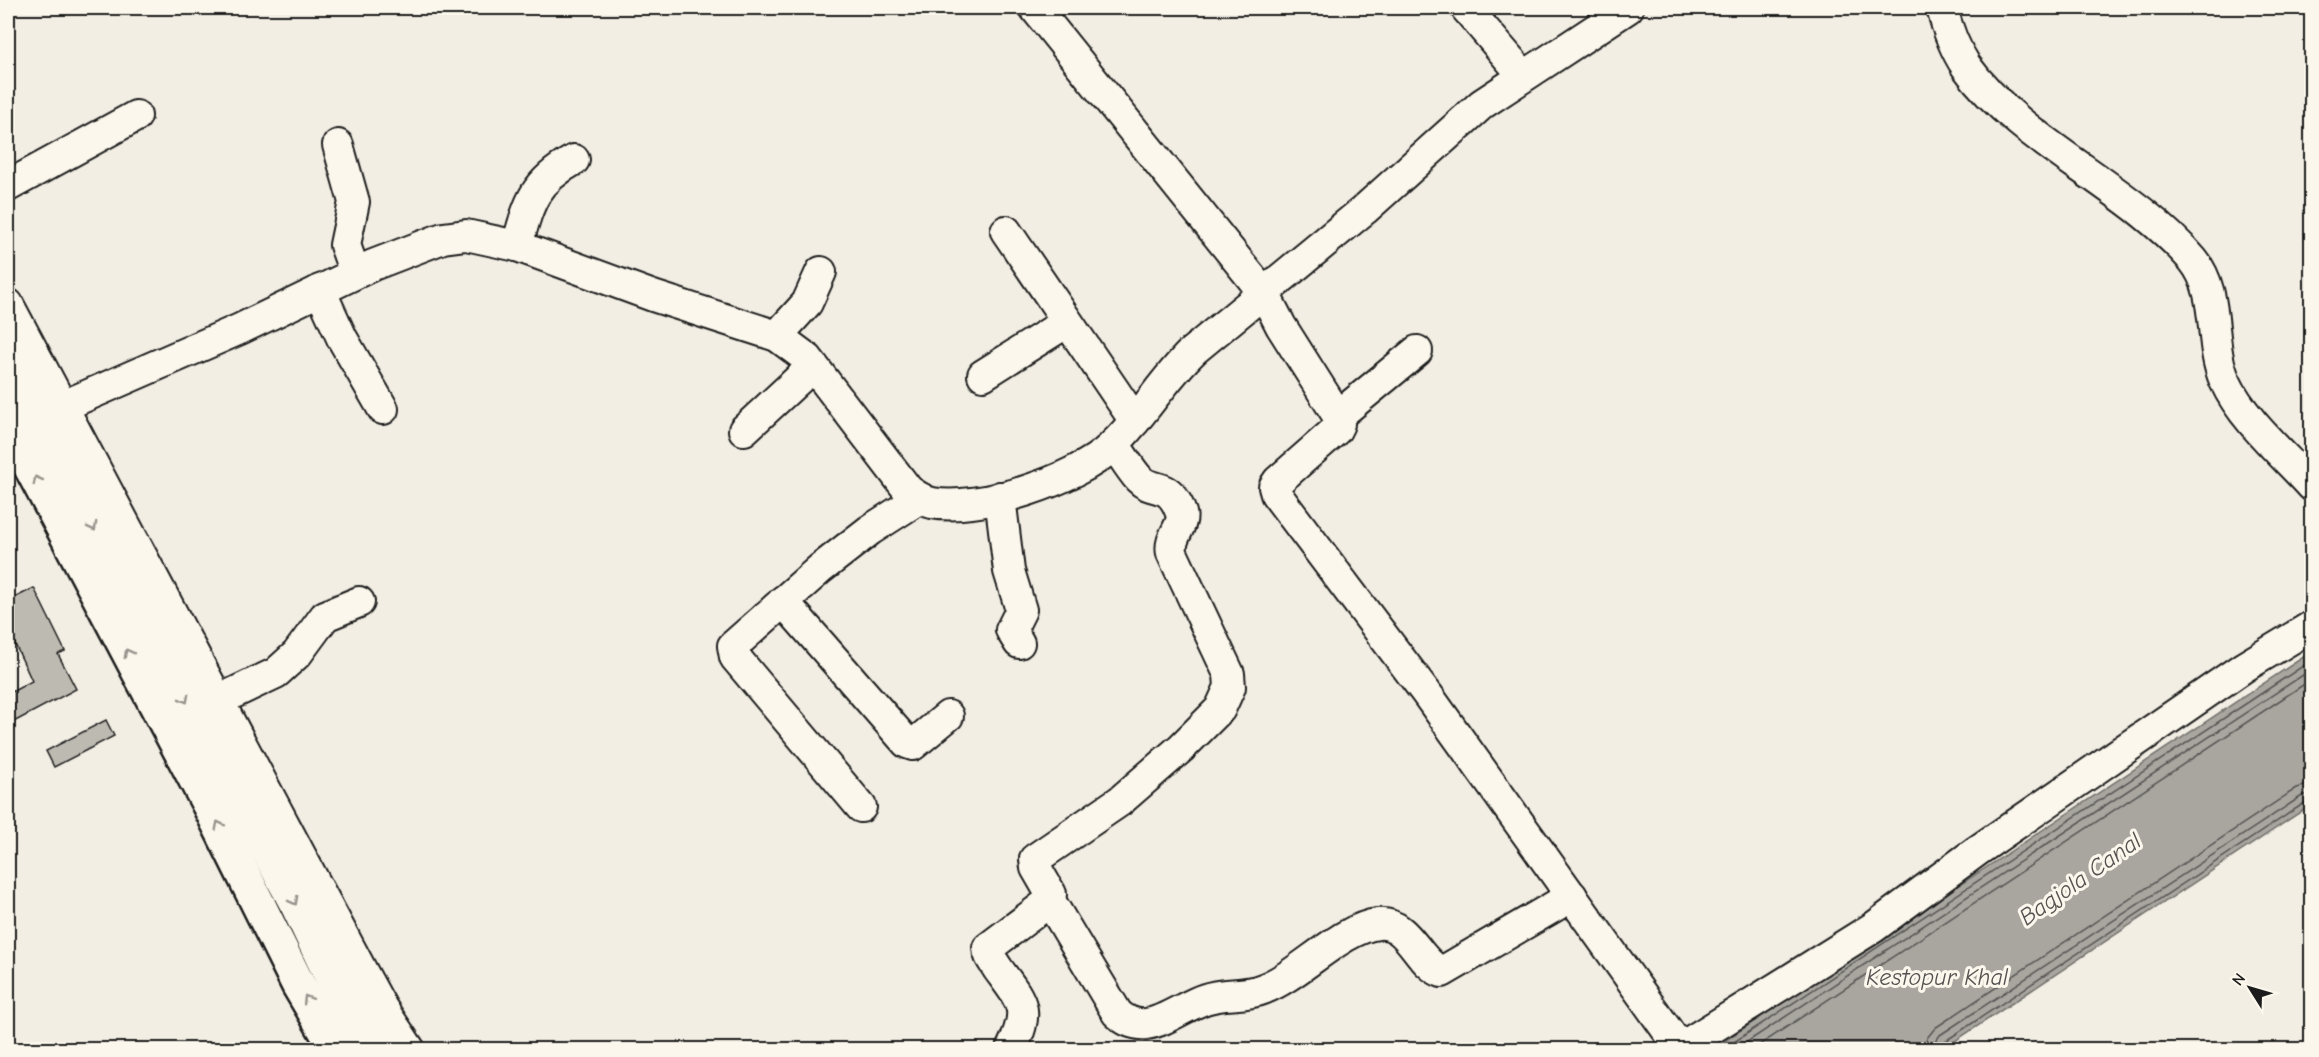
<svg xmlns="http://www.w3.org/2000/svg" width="2319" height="1057" viewBox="0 0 2319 1057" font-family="'Comic Neue',sans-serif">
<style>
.water{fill:#a9a6a0;stroke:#716f6b;stroke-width:1.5}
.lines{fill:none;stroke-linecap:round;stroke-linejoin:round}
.shore{stroke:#545351;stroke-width:1.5}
.building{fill:#bdbab1;stroke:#1c1c1c;stroke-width:1.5}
.minor-casing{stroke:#1c1c1c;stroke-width:34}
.major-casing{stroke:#1c1c1c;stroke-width:38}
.minor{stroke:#fbf7ec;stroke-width:30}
.major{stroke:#fbf7ec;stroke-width:33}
.oneway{stroke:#97948e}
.labels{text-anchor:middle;stroke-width:6;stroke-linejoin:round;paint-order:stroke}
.water-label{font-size:24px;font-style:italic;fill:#545351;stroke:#fbf7ec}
</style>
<rect width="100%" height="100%" fill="#f2eee4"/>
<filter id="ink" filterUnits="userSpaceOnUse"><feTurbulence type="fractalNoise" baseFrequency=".0167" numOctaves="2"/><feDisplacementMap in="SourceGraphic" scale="12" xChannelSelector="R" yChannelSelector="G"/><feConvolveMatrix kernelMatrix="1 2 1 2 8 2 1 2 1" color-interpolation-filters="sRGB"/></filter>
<g filter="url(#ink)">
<polygon class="water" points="2311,652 2311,805 1943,1049 1711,1050"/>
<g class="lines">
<g class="shore">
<polyline points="1722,1050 2312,660"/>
<polyline points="1735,1050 2312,669"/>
<polyline points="1752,1050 2312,679"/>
<polyline points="1924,1050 1927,1038 1935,1028 2297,788 2312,784"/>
<polyline points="1933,1050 1935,1042 1940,1035 2302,796 2312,793"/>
<polyline points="1941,1050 1944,1042 2306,802 2312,801"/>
</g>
</g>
<g class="building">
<polygon points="34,588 65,651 58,654 76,689 8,725 8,694 32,681 8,629 8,601"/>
<polygon points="106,720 114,736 54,767 46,751"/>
</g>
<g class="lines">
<g class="minor-casing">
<g id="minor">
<polyline points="1035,8 1264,293 1281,326 1338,416 1339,424 1336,430 1278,481 1274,487 1276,494 1427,694 1680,1048"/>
<polyline points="1466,8 1523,75"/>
<path d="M1942,8C1947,28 1954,48 1966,66C2021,143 2129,186 2193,260C2221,294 2208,343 2225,381C2242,419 2284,455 2312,486"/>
<polyline points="338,145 354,202 345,245 355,273"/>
<polyline points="8,186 136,116"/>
<polyline points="1006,231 1135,421"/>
<path d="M517,246C529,203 533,183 574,160"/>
<polyline points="320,290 342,338 383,409"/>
<polyline points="8,304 364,975 382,1008 410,1050"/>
<polyline points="777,336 807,303 821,272"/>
<polyline points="983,375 1067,322"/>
<path d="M63,406L240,329L373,265L443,238L466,235L517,246L653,296L777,336L808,359L908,490C915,495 923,501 932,503C978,512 1077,480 1111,447C1142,418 1163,379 1194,350L1364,210L1482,104L1628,8"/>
<polyline points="1338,416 1417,351"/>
<polyline points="744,430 813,366"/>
<polyline points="1000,497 1009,571 1021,610 1011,630 1019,643"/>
<polyline points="783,601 907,743 913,745 948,716"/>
<polyline points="219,700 276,673 297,654 325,616 359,602"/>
<polyline points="861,807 735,657 733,646 820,569 870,530 920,498"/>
<path d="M1050,901L1117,1013C1125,1021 1134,1025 1146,1024C1165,1022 1186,1005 1205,999C1224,992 1244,997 1263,989C1299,976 1341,928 1378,924C1409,921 1418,964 1442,972L1572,896"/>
<path d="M1011,1050C1031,1009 1023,1003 998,969C994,962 988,956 988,948L1050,901L1051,894L1036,868L1035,859L1120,801L1181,748L1220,709L1230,687L1229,674L1172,553C1168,538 1185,525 1181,513C1169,479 1154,494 1139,479C1130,469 1122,455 1114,444"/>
<polyline points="1677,1050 1874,927 1977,851 2244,667 2312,626"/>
</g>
</g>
<g class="major-casing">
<g id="major">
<polyline points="8,364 297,905 339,993 373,1050"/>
<polyline points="8,424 209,805 298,984 337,1050"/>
</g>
</g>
<use href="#minor" class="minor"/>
<use href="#major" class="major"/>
</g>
<defs><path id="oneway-chevron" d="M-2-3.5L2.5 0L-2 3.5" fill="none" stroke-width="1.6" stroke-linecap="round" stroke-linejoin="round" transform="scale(1.5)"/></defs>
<g class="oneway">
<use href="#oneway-chevron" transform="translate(37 480) rotate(-118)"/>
<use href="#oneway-chevron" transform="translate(93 527) rotate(62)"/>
<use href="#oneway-chevron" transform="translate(128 653) rotate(-118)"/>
<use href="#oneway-chevron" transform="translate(185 699) rotate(62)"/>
<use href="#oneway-chevron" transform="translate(219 825) rotate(-117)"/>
<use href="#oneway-chevron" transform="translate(294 901) rotate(62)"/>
<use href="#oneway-chevron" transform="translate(307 999) rotate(-121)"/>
</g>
</g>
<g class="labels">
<g class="water-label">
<text transform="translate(2080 879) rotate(-35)" y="8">Bagjola Canal</text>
<text x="1937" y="985">Kestopur Khal</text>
</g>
</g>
<rect width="2319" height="1057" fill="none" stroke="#fbf7ec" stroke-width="30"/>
<rect x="15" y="15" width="2289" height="1027" fill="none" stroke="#1c1c1c" stroke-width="2" filter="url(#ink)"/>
<g transform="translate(2250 988) rotate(307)" stroke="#fbf7ec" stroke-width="4.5" paint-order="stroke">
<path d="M0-4.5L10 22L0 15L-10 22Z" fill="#1c1c1c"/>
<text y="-9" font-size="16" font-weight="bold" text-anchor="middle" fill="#1c1c1c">N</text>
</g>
</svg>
